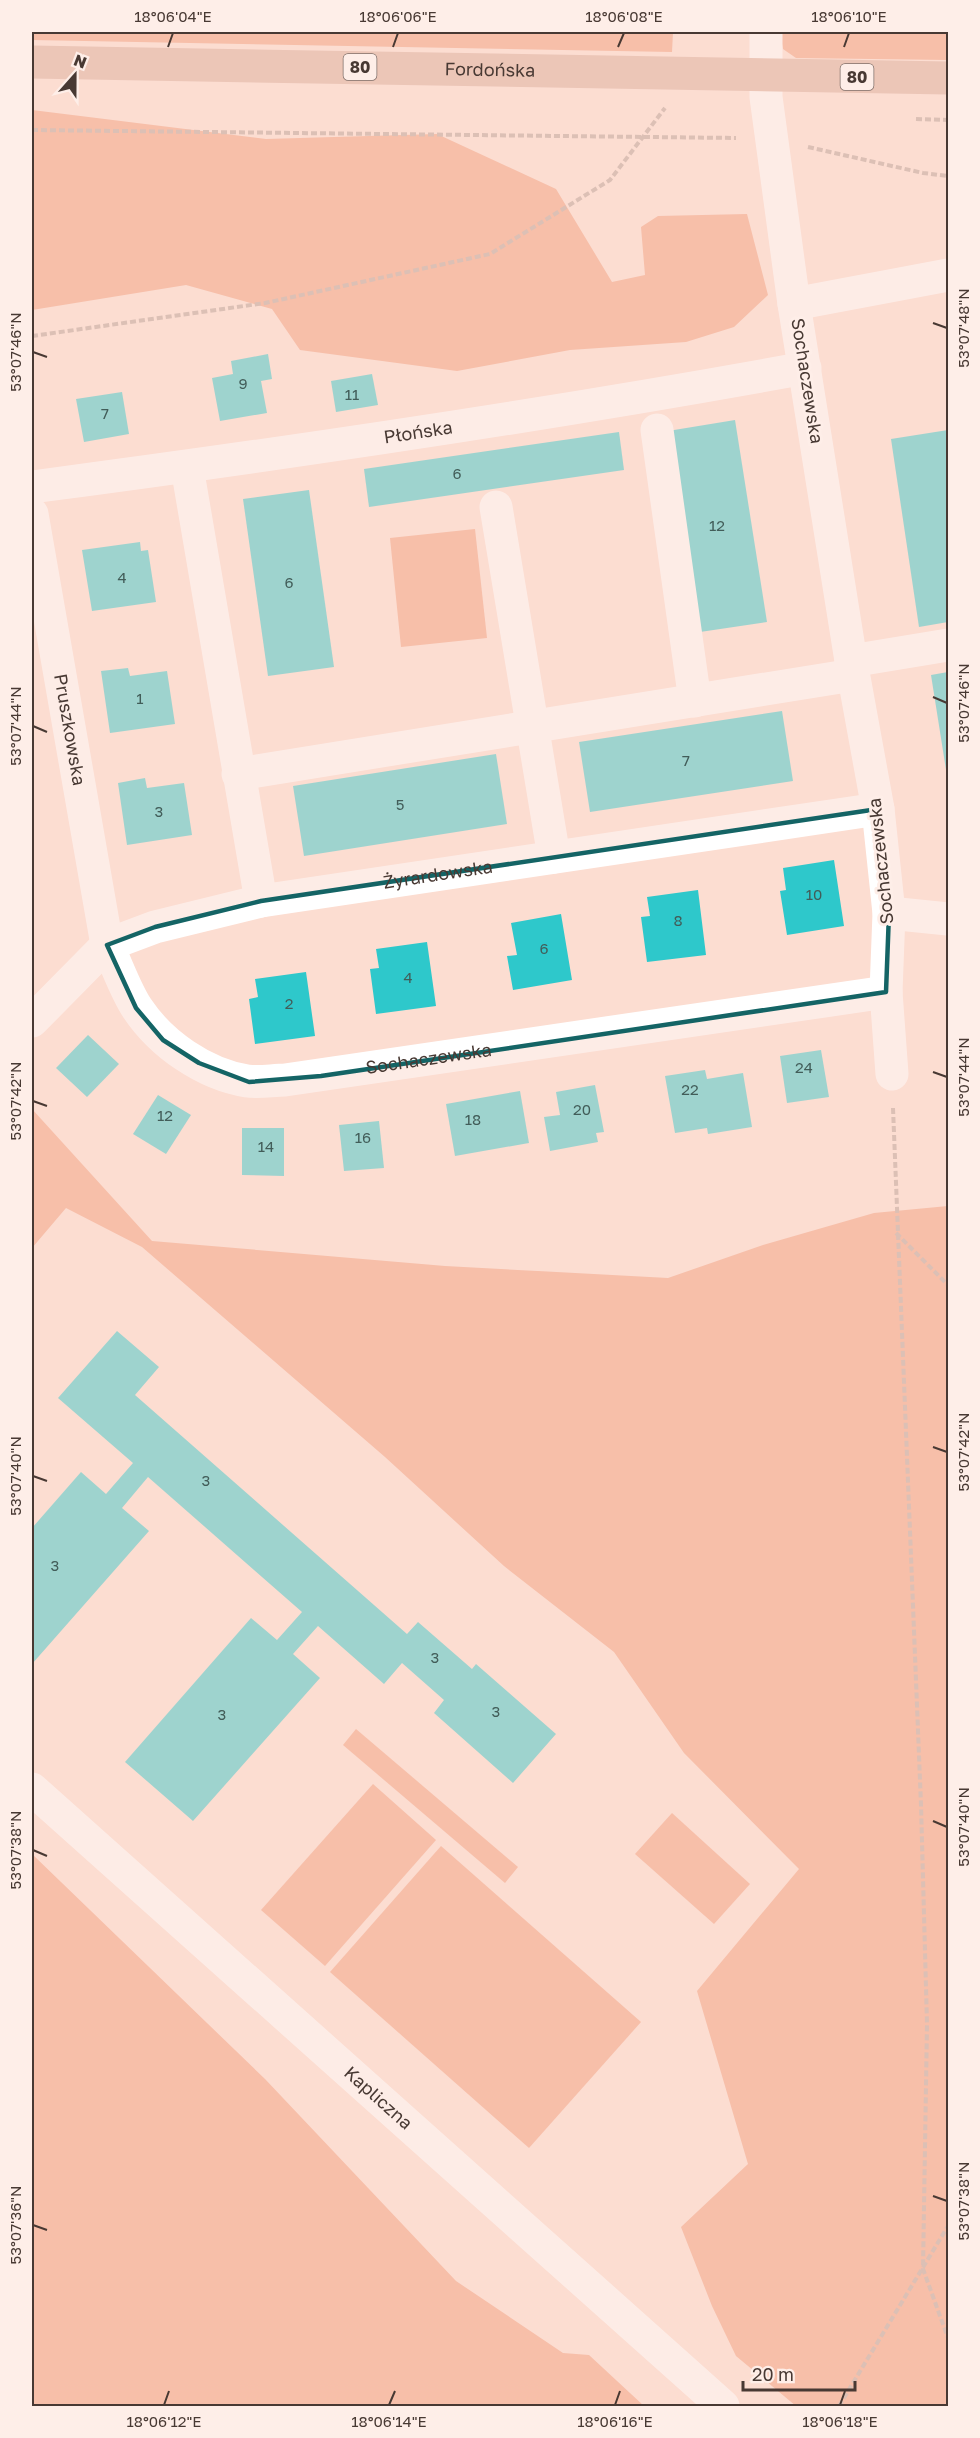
<svg xmlns="http://www.w3.org/2000/svg" width="980" height="2438" viewBox="0 0 980 2438" font-family="'Golos Text',sans-serif">
<style>
.green{fill:#f19b78}
.building{fill:#2ec8cb}
.lines{fill:none;stroke-linecap:round;stroke-linejoin:round}
.path{stroke:#b69d93;stroke-width:4;stroke-dasharray:6 3;stroke-linecap:butt}
.minor{stroke:#fff;stroke-width:33}
.major{stroke:#d9aa97;stroke-width:33}
.marked{fill:none;stroke:#146465;stroke-width:4.5;stroke-linejoin:round}
.ticks{fill:none;stroke:#483933;stroke-width:2}
.labels{text-anchor:middle;stroke-width:6;stroke-linejoin:round;paint-order:stroke}
.number-label{font-size:15px;fill:#425d59}
.shield{fill:#feeee8;stroke:#7f6f69;stroke-width:1.5}
.shield-label{font-size:16px;font-weight:bold;fill:#483933}
.street-label{font-size:18px;fill:#483933;stroke:#feeee8}
.neatline{fill:none;stroke:#483933;stroke-width:2}
.ticks-label{font-size:15px;text-anchor:middle;fill:#483933}
</style>
<rect width="100%" height="100%" fill="#fcddd1"/>
<g class="green">
<polygon points="32,32 673,32 672,52 32,40"/>
<polygon points="782,32 948,32 948,60 796,58 783,49 781,38"/>
<polygon points="32,110 266,139 437,134 556,189 612,282 645,275 641,227 658,216 747,214 768,295 734,327 686,342 570,350 457,371 300,350 272,309 186,285 32,310"/>
<polygon points="475,529 487,638 401,647 390,538"/>
<polygon points="32,1109 152,1241 445,1266 668,1278 763,1245 874,1213 948,1206 948,2406 796,2406 736,2356 712,2306 681,2227 748,2164 697,1991 799,1869 684,1753 614,1652 504,1566 385,1457 142,1247 66,1208 32,1248"/>
<polygon points="356,1729 518,1867 505,1883 343,1745"/>
<polygon points="373,1784 436,1840 325,1966 261,1910"/>
<polygon points="672,1813 750,1884 714,1924 635,1854"/>
<polygon points="441,1846 641,2022 529,2148 330,1972"/>
<polygon points="32,1854 265,2079 456,2281 563,2353 589,2355 644,2406 32,2406"/>
</g>
<g class="building">
<polygon points="268,354 272,379 261,381 267,413 220,421 212,378 233,374 231,361"/>
<polygon points="372,374 378,405 336,412 331,381"/>
<polygon points="122,392 129,434 84,442 76,399"/>
<polygon points="735,420 767,622 700,632 668,431"/>
<polygon points="948,430 948,622 919,627 891,439"/>
<polygon points="619,432 624,470 369,507 364,469"/>
<polygon points="309,490 334,667 268,676 243,499"/>
<polygon points="140,542 141,551 148,550 156,602 92,611 82,550"/>
<polygon points="128,668 130,676 167,671 175,724 110,733 101,671"/>
<polygon points="948,672 948,776 947,776 931,675"/>
<polygon points="782,711 793,781 590,812 579,742"/>
<polygon points="496,754 507,824 304,856 293,786"/>
<polygon points="145,778 147,788 184,783 192,835 127,845 118,783"/>
<polygon points="834,860 844,926 787,935 780,891 786,890 783,868"/>
<polygon points="698,890 706,955 647,962 641,917 650,916 647,897"/>
<polygon points="561,914 572,980 513,990 507,956 517,955 511,923"/>
<polygon points="427,942 436,1006 376,1014 370,969 379,968 376,949"/>
<polygon points="306,972 315,1036 255,1044 249,999 258,997 255,979"/>
<polygon points="88,1035 119,1064 87,1097 56,1068"/>
<polygon points="821,1050 829,1097 787,1103 780,1056"/>
<polygon points="705,1070 707,1079 743,1073 752,1127 708,1134 707,1128 675,1133 665,1076"/>
<polygon points="595,1085 604,1132 596,1133 598,1142 550,1151 544,1117 560,1115 556,1092"/>
<polygon points="520,1091 529,1143 455,1156 446,1104"/>
<polygon points="158,1095 191,1115 166,1154 133,1134"/>
<polygon points="379,1121 384,1168 344,1171 339,1125"/>
<polygon points="242,1128 284,1128 284,1176 242,1175"/>
<polygon points="117,1331 159,1367 135,1395 407,1634 418,1622 472,1669 476,1664 556,1734 513,1783 434,1713 444,1700 402,1663 384,1684 318,1626 293,1654 320,1678 193,1821 125,1762 251,1618 277,1640 302,1612 148,1477 122,1508 149,1531 32,1664 32,1528 81,1472 106,1494 133,1463 58,1398"/>
</g>
<g class="lines">
<g class="path">
<polyline points="916,119 948,120"/>
<polyline points="32,130 736,138"/>
<polyline points="808,147 923,173 948,176"/>
<polyline points="32,336 265,303 490,254 610,180 665,108"/>
<polyline points="893,1108 921,1805 927,2024 923,2269 948,2338"/>
<polyline points="896,1233 948,1285"/>
<polyline points="839,2406 948,2226"/>
</g>
<g class="minor">
<polyline points="794,304 948,275"/>
<polyline points="657,430 695,701"/>
<polyline points="187,467 261,901"/>
<path id="s1" d="M32,487C290,453 548,415 805,368"/>
<polyline points="496,507 554,857"/>
<path id="s2" d="M32,514L107,945C117,965 125,990 137,1008C161,1044 204,1074 247,1081C259,1083 273,1080 285,1080L886,992L889,913L878,809L851,661L794,304L766,97V32"/>
<polyline points="851,661 948,645"/>
<polyline points="238,774 853,675"/>
<polyline points="889,913 948,919"/>
<polyline points="886,992 892,1074"/>
<path id="s3" d="M32,1021L107,945L155,927L261,901L878,809"/>
<path id="s4" d="M32,1789L723,2406"/>
</g>
<path class="major" id="s5" d="M32,62L948,78"/>
</g>
<path d="M0 0H980V2438H0ZM878,809L889,913L886,992L321,1076L249,1082L199,1063L163,1040L136,1008L107,945L155,927L261,901Z" fill="#fcddd1" fill-opacity=".55" fill-rule="evenodd"/>
<path class="marked" d="M878,809L889,913L886,992L321,1076L249,1082L199,1063L163,1040L136,1008L107,945L155,927L261,901Z"/>
<path class="ticks" d="M168,47L173,33M393,47L398,33M618,47L624,33M844,47L849,33M933,323L947,328M33,352L47,357M933,697L947,703M33,726L47,732M933,1072L947,1077M33,1101L47,1106M933,1447L947,1452M33,1476L47,1481M933,1821L947,1827M33,1850L47,1856M933,2196L947,2201M33,2225L47,2230M164,2405L169,2391M389,2405L395,2391M615,2405L620,2391M840,2405L845,2391"/>
<g class="labels">
<g class="number-label">
<text x="243" y="389">9</text>
<text x="352" y="400">11</text>
<text x="105" y="419">7</text>
<text x="457" y="479">6</text>
<text x="717" y="531">12</text>
<text x="122" y="583">4</text>
<text x="289" y="588">6</text>
<text x="140" y="704">1</text>
<text x="686" y="766">7</text>
<text x="400" y="810">5</text>
<text x="159" y="817">3</text>
<text x="814" y="900">10</text>
<text x="678" y="926">8</text>
<text x="544" y="954">6</text>
<text x="408" y="983">4</text>
<text x="289" y="1009">2</text>
<text x="804" y="1073">24</text>
<text x="690" y="1095">22</text>
<text x="582" y="1115">20</text>
<text x="165" y="1121">12</text>
<text x="473" y="1125">18</text>
<text x="363" y="1143">16</text>
<text x="266" y="1152">14</text>
<text x="206" y="1486">3</text>
<text x="55" y="1571">3</text>
<text x="435" y="1663">3</text>
<text x="496" y="1717">3</text>
<text x="222" y="1720">3</text>
</g>
<g class="shield">
<rect x="343.5" y="54" width="33" height="26" rx="4.5"/>
<rect x="840.5" y="64" width="33" height="26" rx="4.5"/>
</g>
<g class="shield-label">
<text x="360" y="73">80</text>
<text x="857" y="83">80</text>
</g>
<g class="street-label">
<text dy="6" stroke="none"><textPath href="#s5" startOffset="458">Fordońska</textPath></text>
<text transform="translate(807 381) rotate(81)" y="6">Sochaczewska</text>
<text dy="6" stroke="none"><textPath href="#s1" startOffset="390">Płońska</textPath></text>
<text dy="6" stroke="none"><textPath href="#s2" startOffset="219">Pruszkowska</textPath></text>
<text transform="translate(881 861) rotate(-96)" y="6">Sochaczewska</text>
<text dy="6" stroke="none"><textPath href="#s3" startOffset="446">Żyrardowska</textPath></text>
<text dy="6" stroke="none"><textPath href="#s2" startOffset="826">Sochaczewska</textPath></text>
<text dy="6" stroke="none"><textPath href="#s4" startOffset="464">Kapliczna</textPath></text>
</g>
</g>
<rect width="980" height="2438" fill="none" stroke="#feeee8" stroke-width="66"/>
<g transform="translate(75 75) rotate(21)" stroke="#feeee8" stroke-width="4.5" paint-order="stroke">
<path d="M0-4.5L10 22L0 15L-10 22Z" fill="#483933"/>
<text y="-9" font-size="16" font-weight="bold" text-anchor="middle" fill="#483933">N</text>
</g>
<path d="M743 2381v9h112v-9" fill="none" stroke="#483933" stroke-width="3"/>
<text x="752" y="2381" font-size="18" fill="#483933" stroke="#feeee8" stroke-width="4.5" paint-order="stroke">20 m</text>
<rect x="33" y="33" width="914" height="2372" class="neatline"/>
<g class="ticks-label">
<text x="173" y="22">18°06'04"E</text>
<text x="398" y="22">18°06'06"E</text>
<text x="624" y="22">18°06'08"E</text>
<text x="849" y="22">18°06'10"E</text>
<text transform="translate(964 328) rotate(-90)" y="5">53°07'48"N</text>
<text transform="translate(16 352) rotate(-90)" y="5">53°07'46"N</text>
<text transform="translate(964 703) rotate(-90)" y="5">53°07'46"N</text>
<text transform="translate(16 726) rotate(-90)" y="5">53°07'44"N</text>
<text transform="translate(964 1077) rotate(-90)" y="5">53°07'44"N</text>
<text transform="translate(16 1101) rotate(-90)" y="5">53°07'42"N</text>
<text transform="translate(964 1452) rotate(-90)" y="5">53°07'42"N</text>
<text transform="translate(16 1476) rotate(-90)" y="5">53°07'40"N</text>
<text transform="translate(964 1827) rotate(-90)" y="5">53°07'40"N</text>
<text transform="translate(16 1850) rotate(-90)" y="5">53°07'38"N</text>
<text transform="translate(964 2201) rotate(-90)" y="5">53°07'38"N</text>
<text transform="translate(16 2225) rotate(-90)" y="5">53°07'36"N</text>
<text x="164" y="2427">18°06'12"E</text>
<text x="389" y="2427">18°06'14"E</text>
<text x="615" y="2427">18°06'16"E</text>
<text x="840" y="2427">18°06'18"E</text>
</g>
</svg>
